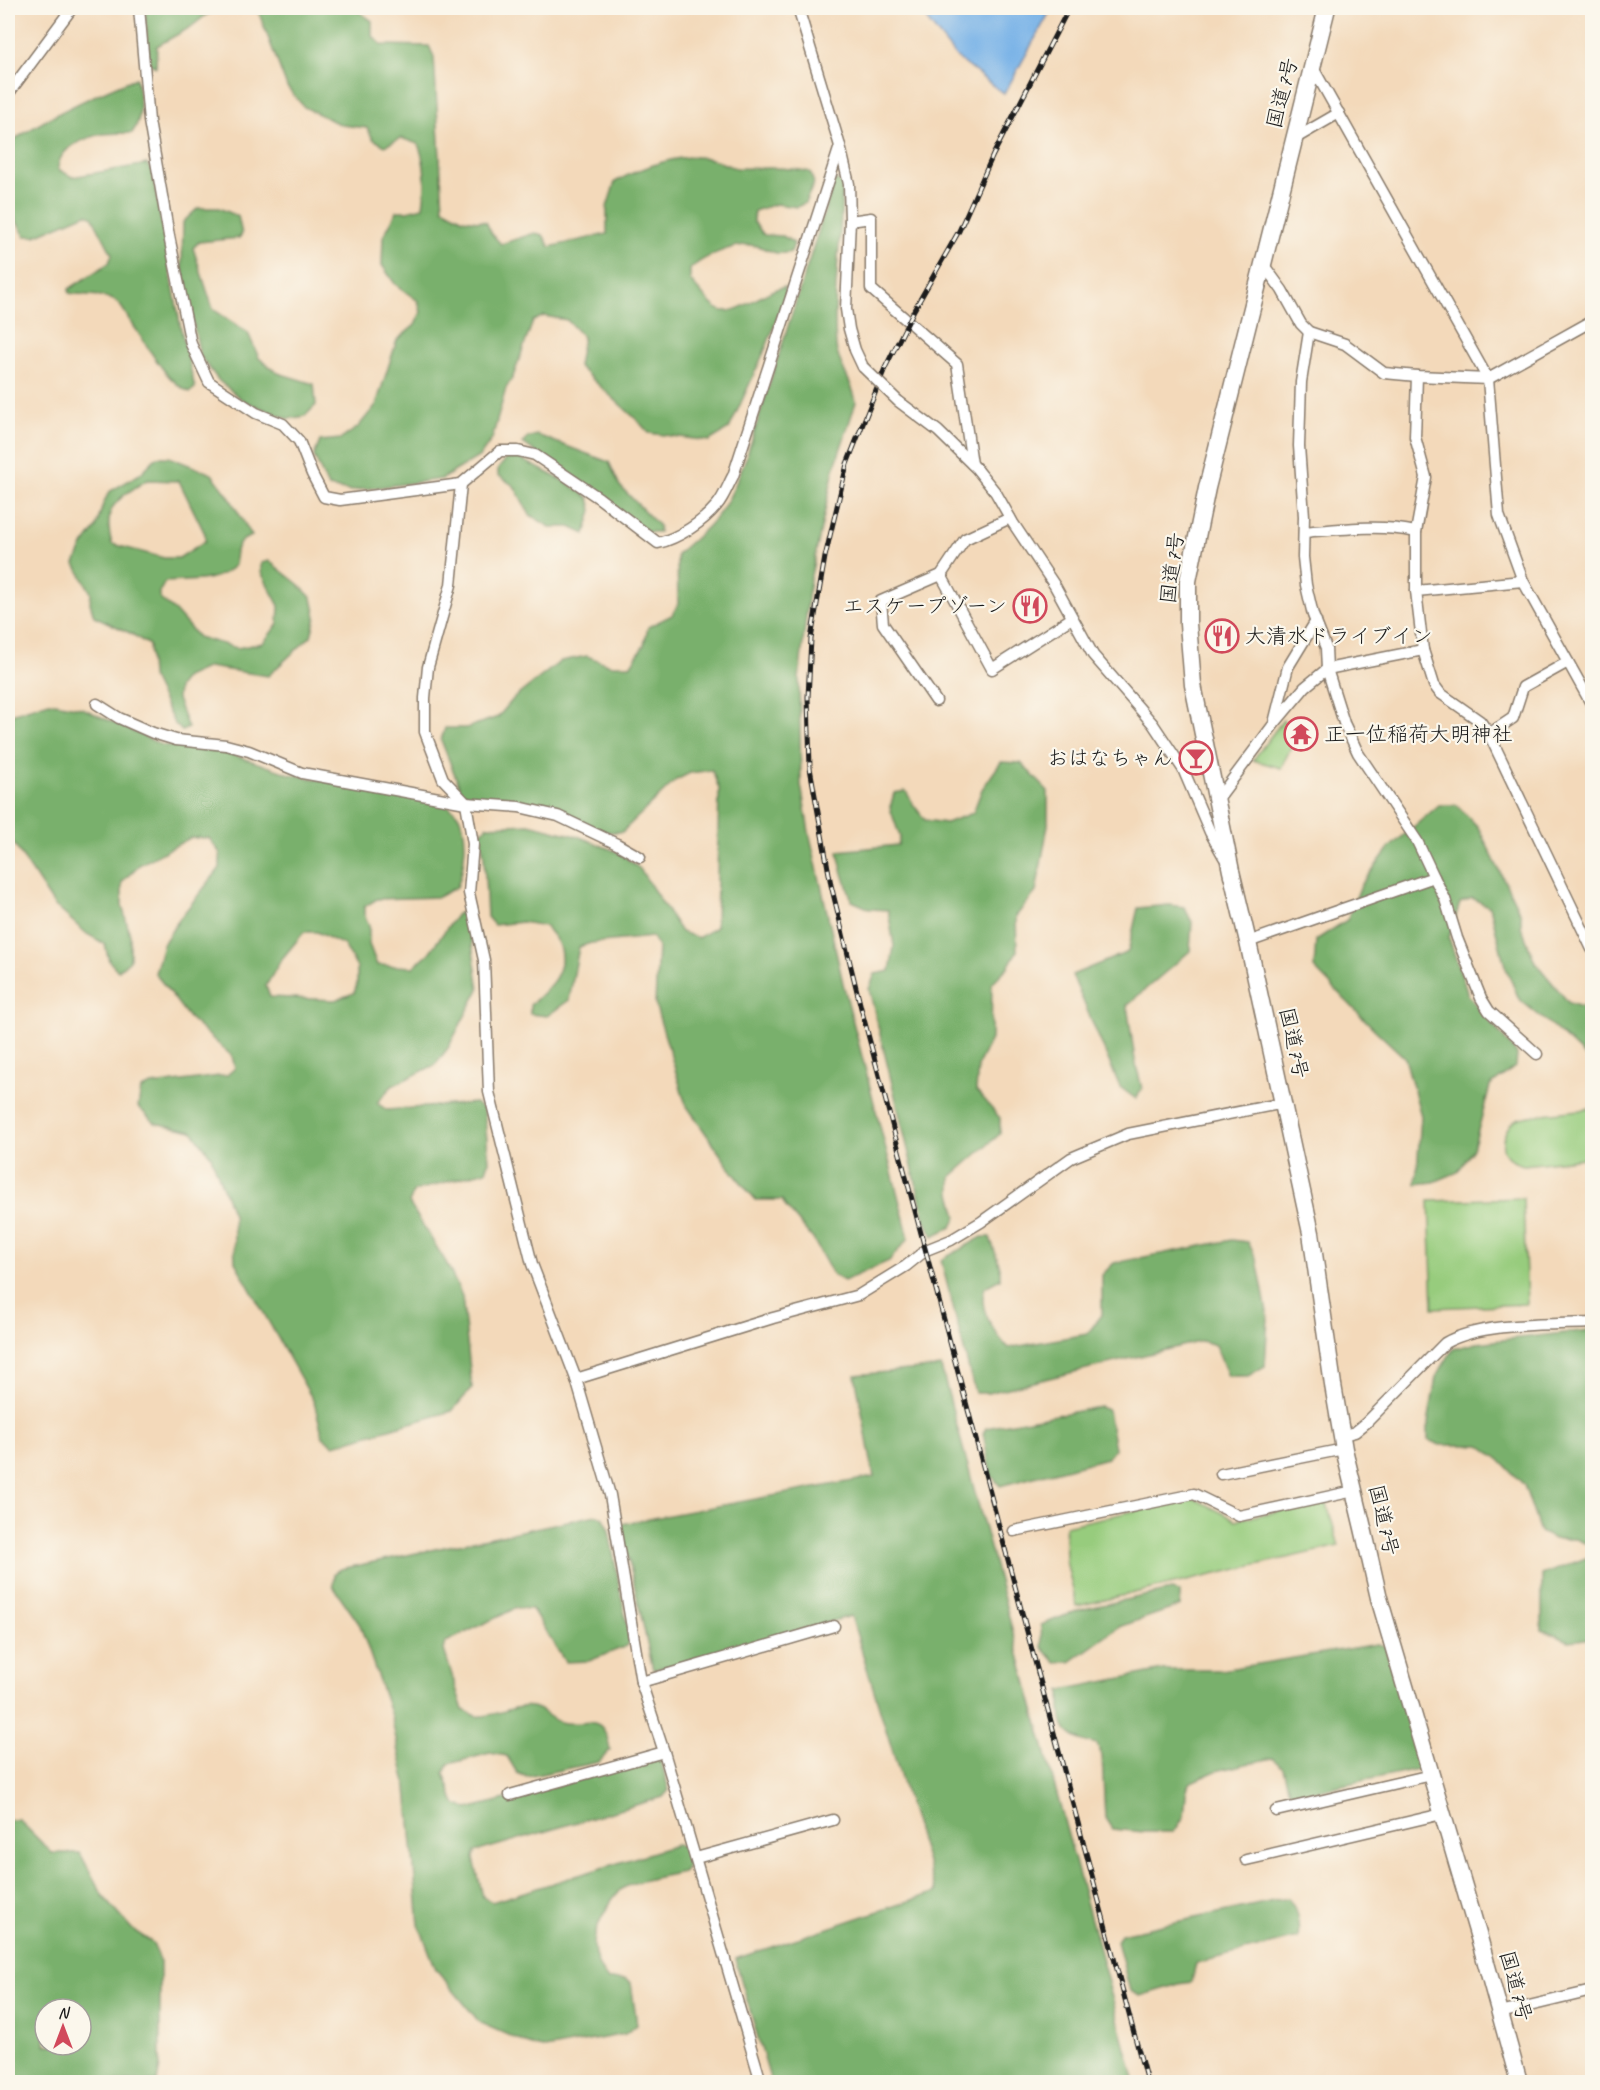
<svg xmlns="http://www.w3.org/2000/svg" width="1600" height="2090" viewBox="0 0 1600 2090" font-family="Caveat,'Klee One',sans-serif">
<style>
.green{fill:#97cc7d;stroke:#5a744c;stroke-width:1.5}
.forest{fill:#79b06c;stroke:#4a6644;stroke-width:1.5;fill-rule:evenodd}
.water{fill:#76b1e7;stroke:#496682;stroke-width:1.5}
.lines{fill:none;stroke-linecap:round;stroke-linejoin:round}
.minor-casing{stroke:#887a6b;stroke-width:13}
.highway-casing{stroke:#887a6b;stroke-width:19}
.minor{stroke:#fff;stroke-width:10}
.highway{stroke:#fff;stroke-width:16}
.rail-casing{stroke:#1c1c1c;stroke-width:5}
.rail{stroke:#fbf7ec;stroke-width:3;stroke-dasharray:9;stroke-linecap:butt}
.minor-bridge-casing{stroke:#887a6b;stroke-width:13;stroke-linecap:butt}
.minor-bridge{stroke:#fff;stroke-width:10}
.labels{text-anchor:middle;stroke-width:4.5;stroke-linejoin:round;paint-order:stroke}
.street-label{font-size:21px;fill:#1c1c1c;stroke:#fbf7ec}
.poi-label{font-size:21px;fill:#1c1c1c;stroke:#fbf7ec;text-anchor:end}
</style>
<rect width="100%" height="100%" fill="#fbf7ec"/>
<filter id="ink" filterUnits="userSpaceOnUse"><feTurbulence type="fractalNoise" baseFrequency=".0167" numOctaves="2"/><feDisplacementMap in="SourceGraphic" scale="12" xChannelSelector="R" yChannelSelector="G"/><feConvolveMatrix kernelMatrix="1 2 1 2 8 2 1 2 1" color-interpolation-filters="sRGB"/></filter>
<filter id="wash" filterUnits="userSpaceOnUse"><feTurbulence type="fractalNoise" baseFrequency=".008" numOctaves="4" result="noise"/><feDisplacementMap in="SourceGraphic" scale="24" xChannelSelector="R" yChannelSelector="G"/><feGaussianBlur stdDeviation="1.35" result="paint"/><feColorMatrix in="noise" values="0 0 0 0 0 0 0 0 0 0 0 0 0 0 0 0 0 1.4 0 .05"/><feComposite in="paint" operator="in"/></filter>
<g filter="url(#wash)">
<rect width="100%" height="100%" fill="#f3d9ba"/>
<g class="green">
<polygon points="1283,720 1297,735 1281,768 1253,760"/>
<path d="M1588,1109L1592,1111V1157L1524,1165C1514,1163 1506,1159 1503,1148C1501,1138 1508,1124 1517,1119C1525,1115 1575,1111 1588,1109Z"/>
<polygon points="1523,1198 1527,1304 1433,1308 1429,1201"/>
<polygon points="1193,1498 1236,1520 1326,1501 1339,1546 1077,1606 1066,1561 1065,1526"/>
</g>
<g class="forest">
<polygon points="145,8 221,8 206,15 191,27 157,46 156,67 149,64"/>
<path d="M257,8H354L372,21V35L382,45L429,46L434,57L443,208L463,219L486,222L492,234L501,244L535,233L543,235L550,247L607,234V207L615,182C640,168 683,151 711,159C720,161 728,167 737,168C762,169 786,166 810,172L814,183L805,203L797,207L776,204L754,211L753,221L764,235L783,236L794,243L791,252C770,257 768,246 750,245C733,244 703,257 690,269V280C698,289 707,301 716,308C734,321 765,288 785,287L786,296L765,350L729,429L709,441L649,433L637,420L578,366L583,337L567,320L544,316L533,321L513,377L506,388L492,439L480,456L442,479L350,491L328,487L314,456L320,441L341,439L358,427L376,405L397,340L415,325L421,312L418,301L395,284L382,265L383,237L397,211H407L423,207C426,187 426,163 418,144L401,138L385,146L373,139L367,128L341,125L304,107L287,87Z"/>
<path d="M136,78C140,98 144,117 132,133C121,134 108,132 98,135C80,140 58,149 58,169L72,177L147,164L152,172L181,329L195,388L190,392C166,383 146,343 131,322C127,317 123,308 118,303C105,293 84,296 69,293V289L109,263L112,254L92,216L86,214L35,236H25L8,207V144C48,116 91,96 136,78Z"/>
<path d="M835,179L842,184C842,238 832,292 836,346C837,363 853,382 856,402L834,469L810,580L799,679L801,785L809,832L843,983L909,1238L889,1261L844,1281L833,1275L813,1239L786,1207L782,1200H755L729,1167L686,1105L655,1004L658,947L652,937L591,943L579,947L569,1000L547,1016L530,1014V1005C548,989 568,972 559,946C557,939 550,932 545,926L522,922L494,925L487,917L484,856L480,834L487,826L529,824L580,837L620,853L640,869L681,932L698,938L716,927L719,789L712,770L690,773L676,780L622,832H605L559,810L462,793L441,740L445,728H466L498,717L514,698L561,661L587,656L610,665H631L644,645L648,627L672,615L678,604L677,555C687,543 701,535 711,523C729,505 737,480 746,458Z"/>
<polygon points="198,208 219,208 238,216 242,234 239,238 199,242 193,248 213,309 248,333 259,358 278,373 314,384 316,405 305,416 288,419 244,401 219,381 200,356 182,267 183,222"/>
<polygon points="537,435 609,462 620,486 659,526 659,532 648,532 523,443 527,438"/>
<path d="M157,457H169L212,474L228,495L252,536C236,541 235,549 235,565C217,584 189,580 165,582L160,591V599L175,611L198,637L237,648L263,643L278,624L279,606L261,572V563L269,561L298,584L312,598L316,617L311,636L268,676L208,667L186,677L178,687L177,699L188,728L182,731L174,723L151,676L149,645L132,634L94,616L90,603L91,593L75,564L82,547L96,528L103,504L109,492L140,474ZM147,480L179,481L205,534V541L179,558H164L112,544C101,504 119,499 147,480Z"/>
<polygon points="507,458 519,458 569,484 589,498 592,510 585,534 570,527 550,527 530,515 514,486 498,475 498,469"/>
<path d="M49,702L82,708L162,745L225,752L290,774L447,805C450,808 456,811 458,815C470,833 464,869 457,887L438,897L377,899L364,907V914L369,925V944L377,965L413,967L429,953L457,914L465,911L469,925L479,989L448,1048L435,1065L392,1086L377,1103L387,1110L475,1103L484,1110L489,1161L486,1171L414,1191L409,1203L446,1262L462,1296L472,1388L452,1411L334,1445L323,1437L314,1402L235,1262L233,1215L211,1156L192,1131L155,1123L138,1107L141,1089L152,1085L227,1075L235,1068L232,1056L189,1018L155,973L163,944L180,918L220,868V853L209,838H190L139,865L122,882V905L130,935V960L118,971L109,961L105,944L87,934L54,905L8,835V715ZM304,932H317L344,945L357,968V984L354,993L335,1000L270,997L266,986L281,960Z"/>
<path d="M1001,762L1021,763L1048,791V825L1036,892L1016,916L1017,951L1008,967L992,983L991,1039L978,1065L976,1091L1000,1118V1134L951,1177V1193L957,1217L952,1227L933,1236L925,1220L869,989L875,974L890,971L894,946L888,910L870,909L852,901C847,884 840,869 838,851L898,845L900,837L890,808L894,793L906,791L913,804L925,820L946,823L973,813L982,789Z"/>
<polygon points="1439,805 1457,805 1478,827 1521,915 1521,926 1535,962 1569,1003 1592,1010 1592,1063 1552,1026 1519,999 1505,966 1490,907 1472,898 1460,903 1449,938 1468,995 1517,1054 1516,1066 1490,1086 1473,1149 1458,1172 1434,1182 1416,1184 1421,1116 1405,1058 1375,1030 1314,968 1316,940 1347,920 1361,885 1389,848"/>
<polygon points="1169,905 1184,907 1192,922 1190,951 1127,1005 1135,1060 1142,1089 1136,1099 1120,1087 1072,975 1128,952 1138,908"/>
<path d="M982,1237H990L1000,1267V1279L985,1287C977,1309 994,1332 1008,1348L1087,1334L1102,1315V1275L1114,1263L1232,1240L1248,1242L1257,1260L1268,1317L1265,1366L1248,1376H1228L1215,1345L1202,1341L988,1393H975L941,1260Z"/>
<polygon points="1590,1330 1592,1331 1592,1638 1569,1641 1542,1630 1542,1575 1591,1556 1590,1545 1575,1539 1554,1539 1540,1532 1524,1485 1500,1460 1480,1445 1440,1445 1428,1440 1428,1423 1436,1377 1453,1349 1476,1343"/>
<polygon points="941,1367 1135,2082 771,2082 735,1959 936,1892 851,1616 653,1670 621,1524 874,1477 855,1375"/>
<polygon points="1100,1407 1108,1410 1115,1449 1107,1458 1000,1486 991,1475 983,1433 986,1428"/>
<path d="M596,1515L604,1518L608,1526L630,1641L627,1646L589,1661L565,1662L532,1609L516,1608L446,1642L444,1650L463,1710C467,1711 472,1715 476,1716C494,1718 514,1704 532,1707C542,1709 548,1717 557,1721C582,1731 603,1705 610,1750L599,1762L527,1777L517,1773L507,1756L490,1753L449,1764L444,1773L455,1804L468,1809L657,1759L661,1762L669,1790L663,1797L475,1852L474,1859L483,1897L492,1902L676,1845L684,1846L690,1862L684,1872C668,1875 638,1880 625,1887C617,1891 612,1900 607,1908C591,1933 588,1956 608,1980L625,1979L631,1983L637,2025L625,2034L545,2049L526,2043L480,2023L436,1969L419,1925L407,1788L391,1716L360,1625L333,1586L334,1574L341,1569Z"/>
<polygon points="1171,1590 1180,1592 1180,1606 1119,1627 1070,1662 1055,1662 1042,1647 1041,1625 1079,1610"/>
<path d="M1377,1644L1385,1646L1418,1759V1769L1300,1794L1289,1791L1283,1768L1272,1758L1216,1771L1189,1783L1186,1793L1184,1817L1174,1832H1144L1112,1829L1105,1818L1102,1755L1097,1745C1059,1736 1061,1726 1061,1690L1163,1670H1222Z"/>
<path d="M8,1820H19L52,1853H80L103,1896L133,1930L153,1943L160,1960V2066L157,2082H8ZM45,2009H81V2045H45Z"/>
<path d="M1287,1898C1297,1906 1300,1925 1298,1938L1196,1963L1192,1982L1179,1984L1140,1996L1130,1991L1117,1941L1121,1934Z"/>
</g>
<polygon class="water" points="921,8 1052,8 1004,94 956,57 923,15"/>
</g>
<g filter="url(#ink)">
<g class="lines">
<g class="minor-casing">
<g id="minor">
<path d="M139,8L149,121L169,236L191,344L209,382L256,413L283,424L299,441L312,474L324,497L340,500L461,484L500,451H518L535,455L599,498L658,543C679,538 703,522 717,505C724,497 728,485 733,476L840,146"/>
<polyline points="798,8 840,146 849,184 850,221 846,309 849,329 855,350 863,367"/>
<polyline points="1312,66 1488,379 1499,515 1523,581 1592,705"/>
<polyline points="8,94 72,8"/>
<polyline points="1294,139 1339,113"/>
<polyline points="850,221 871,218 871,289 957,364 972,464"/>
<polyline points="1263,264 1282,290 1301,324 1309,332 1345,344 1384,373 1417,376 1488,379 1592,321"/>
<polyline points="1309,332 1301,382 1299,446 1304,516 1303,557 1306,585 1313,615 1326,648 1327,669 1344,723 1358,753 1417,841 1434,877 1445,899 1457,938 1481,998 1489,1011 1537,1054"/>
<polyline points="1417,376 1415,437 1426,477 1416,532 1416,591 1423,650 1434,685 1440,693 1480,721 1489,734 1513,718 1523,687 1568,662"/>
<polyline points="898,401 938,431 976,468 996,493 1013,523 1055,586 1093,655 1153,724 1183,769 1210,832 1224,857"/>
<polyline points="461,484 451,585 428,667 425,698 425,732 443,779 466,803 473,844 469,893 484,960 489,1092 532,1264 576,1379 610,1495 641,1682 664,1752 761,2082"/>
<path d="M1304,532C1341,529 1381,524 1416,532"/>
<polyline points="941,575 992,669 1072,618"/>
<polyline points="1416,591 1523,581"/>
<polyline points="936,701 883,624 881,601 941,575 965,539 1010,518"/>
<polyline points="97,704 119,718 153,733 176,740 226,745 249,751 302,773 466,803 519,807 558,816 617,844 640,857"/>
<polyline points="1275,719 1288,667 1316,621"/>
<polyline points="1489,734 1592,949"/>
<polyline points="1217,800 1274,724 1305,687 1327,669 1423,650"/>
<polyline points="1248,942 1434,877"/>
<polyline points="576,1379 773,1318 859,1295 906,1266 926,1250 951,1240 981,1222 1071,1158 1128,1134 1284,1103"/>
<path d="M1343,1435L1355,1432L1366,1423L1445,1343C1482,1322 1549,1325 1592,1323"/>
<polyline points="1221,1474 1344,1449"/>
<polyline points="1014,1531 1194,1494 1239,1516 1354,1491"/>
<polyline points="641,1682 834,1626"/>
<polyline points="510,1795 664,1752"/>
<polyline points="1276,1811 1431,1775"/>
<polyline points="696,1858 833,1820"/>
<polyline points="1246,1860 1442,1814"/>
<polyline points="1500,2013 1592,1991"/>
</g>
</g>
<g class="highway-casing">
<polyline id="highway" points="1327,8 1207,488 1188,581 1188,624 1193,685 1231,871 1248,942 1311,1233 1333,1385 1344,1449 1363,1528 1379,1598 1480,1941 1519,2082"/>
</g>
<use href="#minor" class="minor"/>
<use href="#highway" class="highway"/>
<g class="rail-casing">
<polyline id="rail" points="1069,8 993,155 959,231 914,310 885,368 847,464 825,557 811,639 808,697 810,768 831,885 861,1008 1147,2082"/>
</g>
<use href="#rail" class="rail"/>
<g class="minor-bridge-casing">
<polyline id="minor-bridge" points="863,367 898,401"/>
</g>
<use href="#minor-bridge" class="minor-bridge"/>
</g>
</g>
<defs>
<g id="restaurant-ring" transform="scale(1.725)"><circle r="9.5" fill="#fbf7ec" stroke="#d1495b" stroke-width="1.5"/><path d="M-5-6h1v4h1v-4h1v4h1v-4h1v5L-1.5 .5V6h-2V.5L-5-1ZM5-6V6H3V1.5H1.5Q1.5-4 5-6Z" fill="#d1495b"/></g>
<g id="temple-ring" transform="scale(1.725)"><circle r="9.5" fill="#fbf7ec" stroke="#d1495b" stroke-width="1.5"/><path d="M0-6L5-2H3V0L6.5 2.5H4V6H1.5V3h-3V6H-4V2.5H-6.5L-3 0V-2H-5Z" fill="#d1495b"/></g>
<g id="bar-ring" transform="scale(1.725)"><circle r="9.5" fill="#fbf7ec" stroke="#d1495b" stroke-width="1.5"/><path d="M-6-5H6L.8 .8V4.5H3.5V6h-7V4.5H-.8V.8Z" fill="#d1495b"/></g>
</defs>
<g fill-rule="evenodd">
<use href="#restaurant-ring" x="1030" y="606"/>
<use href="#restaurant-ring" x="1222" y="636"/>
<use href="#temple-ring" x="1301" y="734"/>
<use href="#bar-ring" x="1196" y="758"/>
</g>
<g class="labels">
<g class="street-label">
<text transform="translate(1282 93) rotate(-76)" y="7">国道7号</text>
<text transform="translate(1172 568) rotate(-83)" y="7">国道7号</text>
<text transform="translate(1294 1043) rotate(78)" y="7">国道7号</text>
<text transform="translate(1384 1520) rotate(77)" y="7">国道7号</text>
<text transform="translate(1516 1986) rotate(75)" y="7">国道7号</text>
</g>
<g class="poi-label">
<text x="1007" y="613">エスケープゾーン</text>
<text x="1245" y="643" text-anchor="start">大清水ドライブイン</text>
<text x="1324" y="741" text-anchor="start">正一位稲荷大明神社</text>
<text x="1173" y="765">おはなちゃん</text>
</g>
</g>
<rect width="1600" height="2090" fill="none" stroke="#fbf7ec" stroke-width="30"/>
<g transform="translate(63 2027)"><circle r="28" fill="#fbf7ec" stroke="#a29f99" stroke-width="1.5"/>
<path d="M0-4.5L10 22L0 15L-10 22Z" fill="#d1495b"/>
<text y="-9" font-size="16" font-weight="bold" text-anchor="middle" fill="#1c1c1c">N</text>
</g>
</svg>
